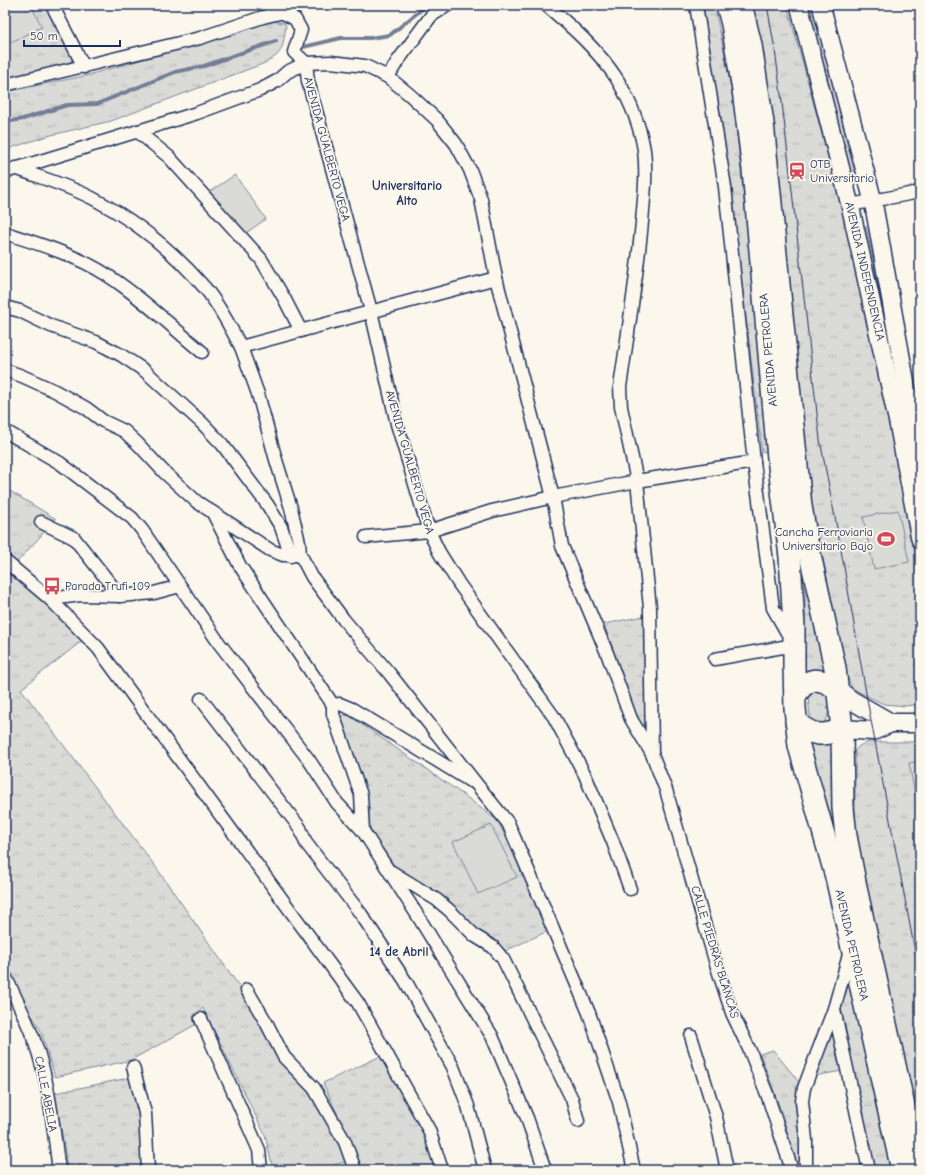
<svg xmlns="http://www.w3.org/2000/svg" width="925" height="1175" viewBox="0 0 925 1175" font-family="'Comic Neue',sans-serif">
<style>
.grass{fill:url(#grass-tufts);stroke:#7a849a}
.pitch{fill:#dadad7;stroke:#7a849a}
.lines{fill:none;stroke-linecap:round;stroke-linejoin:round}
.stream{stroke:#747e96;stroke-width:4}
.street-casing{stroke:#1b2f5e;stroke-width:15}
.secondary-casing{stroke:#1b2f5e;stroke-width:20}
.primary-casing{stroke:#1b2f5e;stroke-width:21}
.highway-casing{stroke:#1b2f5e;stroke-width:24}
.street{stroke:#fbf7ec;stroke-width:12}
.secondary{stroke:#fbf7ec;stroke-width:17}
.primary{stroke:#fbf7ec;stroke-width:18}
.highway{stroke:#fbf7ec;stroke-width:21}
.tram{stroke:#1b2f5e;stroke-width:1}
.labels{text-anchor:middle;stroke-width:3.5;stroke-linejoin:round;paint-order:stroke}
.street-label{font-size:12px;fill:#1b2f5e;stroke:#fbf7ec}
.poi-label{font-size:12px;fill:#1b2f5e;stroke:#fbf7ec;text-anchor:start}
.neighbourhood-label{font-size:13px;font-weight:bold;fill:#1b2f5e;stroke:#fbf7ec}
</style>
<defs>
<pattern id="grass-tufts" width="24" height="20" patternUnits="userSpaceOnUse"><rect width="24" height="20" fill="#dadad7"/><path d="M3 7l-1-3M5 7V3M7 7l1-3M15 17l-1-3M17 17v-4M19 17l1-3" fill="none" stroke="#babbbb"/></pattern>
</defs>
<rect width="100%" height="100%" fill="#fbf7ec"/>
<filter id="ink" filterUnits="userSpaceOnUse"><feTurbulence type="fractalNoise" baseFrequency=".025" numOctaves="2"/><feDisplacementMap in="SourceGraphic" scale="8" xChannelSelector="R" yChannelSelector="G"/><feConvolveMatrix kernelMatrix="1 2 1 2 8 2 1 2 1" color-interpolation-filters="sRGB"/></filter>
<g filter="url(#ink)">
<g class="grass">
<polygon points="5,5 45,5 73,58 70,63 5,79"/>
<polygon points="703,5 714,5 723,46 734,104 770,451 762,452 728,165"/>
<polygon points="749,5 787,5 841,204 857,277 873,338 891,424 920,581 920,704 906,706 884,704 861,693 852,688 848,679 811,501"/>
<polygon points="807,5 813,5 856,178 852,179"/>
<path d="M272,21L284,23L286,26C282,48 285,52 265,63L111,121L47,136L5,150V92L84,76L201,43Z"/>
<polygon points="866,226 896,368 880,307 861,227"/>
<polygon points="791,481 829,674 805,673 803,667 805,637 805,583 800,565"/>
<polygon points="5,488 56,519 10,570 41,597 83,640 21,689 158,870 239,986 270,1038 315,1099 348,1161 317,1170 271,1170 272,1165 265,1135 203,1008 193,1016 195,1025 131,1060 55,1077 40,1029 21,998 5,966"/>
<polygon points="644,616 646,645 645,727 641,727 604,624"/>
<path d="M810,689L826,692C828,701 832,716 823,723H816L810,718L808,696Z"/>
<polygon points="345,715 350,716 465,796 498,821 550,930 505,951 438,900 398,871 370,830 369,822 369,806 342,721 342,716"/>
<polygon points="833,739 831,783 833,817 874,994 805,740"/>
<polygon points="868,742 920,742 920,1146 856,837 855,819 855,751 859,746"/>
<polygon points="849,982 893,1170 874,1170 856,1094 841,1010"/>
<polygon points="833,1032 842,1071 814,1076"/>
<path d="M773,1050L799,1082L797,1089L802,1142L801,1170H798C788,1130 775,1092 760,1054Z"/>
<polygon points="385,1054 426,1132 437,1170 362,1170 358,1158 323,1083"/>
<polygon points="133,1077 141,1124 144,1170 67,1170 65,1152 55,1093"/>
</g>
<g class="pitch">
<polygon points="12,5 31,5 42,27 5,45 5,8"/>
<polygon points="235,175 266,219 243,235 209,192"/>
<polygon points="898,510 909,562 874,569 863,517"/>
<polygon points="920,761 920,816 919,816 909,763"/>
<polygon points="491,825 517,877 478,894 453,842"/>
</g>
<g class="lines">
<g class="stream">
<polyline points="303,47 341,38 370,38 390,35 427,5"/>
<polyline points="5,122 23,119 67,105 97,104 175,72 204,66 276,41"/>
<polyline points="764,1170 783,1168"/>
</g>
<g class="street-casing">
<g id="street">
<polyline points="52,5 84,67"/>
<polyline points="267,5 295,19 301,30 294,52 306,63 308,81 371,311 397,424 429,531 439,552 459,584 554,717 585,775 613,842 630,889"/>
<path d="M546,5C572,27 598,50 617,79C630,101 640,125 644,150C647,174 644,198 642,222C637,277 628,332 620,387L621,407L637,481L650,608L652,754"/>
<polyline points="696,5 725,187 754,462 773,608 794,645 715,659"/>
<polyline points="388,77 397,62 431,16 448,5"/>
<polyline points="5,85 200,38 263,17 284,12 297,5"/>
<polyline points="137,131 169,157 261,259 284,298 301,331"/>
<path d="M15,168C41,178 70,186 94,199C136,221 174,252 205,288C220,306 230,327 241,347"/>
<polyline points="5,172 197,113 260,90 277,81 287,72 306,63 331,62 365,66 388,77 410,95 437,120 456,144 470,170 481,199 496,278 553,497 562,546 607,653 631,719 652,754 666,790 716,964 732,1013 750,1051 767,1094 792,1170"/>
<polyline points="850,205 920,192"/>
<path d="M5,233C39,244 76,255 107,275C141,297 171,326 202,352"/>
<polyline points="496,278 241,347 258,394 276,460 291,508 299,542 300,554 312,577 344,620 389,673 478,786 508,823 589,1013 619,1102 634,1170"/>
<polyline points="5,307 20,311 51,326 96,342 121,355 145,371 202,423 222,444 267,504 281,527 291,556"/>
<polyline points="5,370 22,376 55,391 86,408 103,421 124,431 138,444 164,472 197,502 270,550 283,555 297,555"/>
<polyline points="5,431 60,463 132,518 142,530 219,643 309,760 337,803 363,831 416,913 492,1036 527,1118 545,1170"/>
<polyline points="213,513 240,566 333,705"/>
<polyline points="41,522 74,538 120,596"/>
<polyline points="366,537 429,531 492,511 553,497 637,481 754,462"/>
<polyline points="5,561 50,599 98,648 358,1003 429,1130 442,1170"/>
<polyline points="50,599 81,595 120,596 154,593 180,586"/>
<polyline points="201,699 300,828 306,843 361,914 406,982 453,1067 468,1106 485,1170"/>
<polyline points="363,831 361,795 333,714 333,705 340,704 352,709 441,763 470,781"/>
<polyline points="392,872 437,900 449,910 475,936 493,947 503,959 572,1099 578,1121"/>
<path d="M5,976C16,998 27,1020 35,1043C50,1084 53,1128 59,1170"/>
<polyline points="247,990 266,1022 284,1057 314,1088 345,1142 355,1170"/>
<polyline points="834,1009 869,1170"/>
<polyline points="201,1019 259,1150 261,1170"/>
<polyline points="691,1036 716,1117 727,1170"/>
<polyline points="133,1067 145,1113 148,1170"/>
<polyline points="806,1170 806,1140 802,1101 804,1088 834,1009 850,951"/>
</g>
</g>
<g class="secondary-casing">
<g id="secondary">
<polyline points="799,5 850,205 898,423 920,539"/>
<polyline points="821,5 873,201 920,462"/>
</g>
</g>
<g class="primary-casing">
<g id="primary">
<polyline points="838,690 851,700 891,723"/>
<polyline points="842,729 873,731 891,723 920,723"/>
</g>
</g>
<g class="highway-casing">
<g id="highway">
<polyline points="727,5 732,24 743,90 753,170 778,458 790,557 794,627 794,666 795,708 799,746 836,877 902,1170"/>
<polyline points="742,8 751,45 763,123 801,506 807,541 835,668 842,729 843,808 846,836 857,892 918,1170"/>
<path d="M795,696C808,676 820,676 838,690"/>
<path d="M796,722C812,736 822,737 842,729"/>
</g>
</g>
<use href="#street" class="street"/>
<use href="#secondary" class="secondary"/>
<use href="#primary" class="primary"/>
<use href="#highway" class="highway"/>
<polyline class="tram" points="767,5 775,50 782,102 820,440 838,533 869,710 920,978"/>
</g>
</g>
<defs>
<g id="station-bare" transform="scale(1.38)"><path d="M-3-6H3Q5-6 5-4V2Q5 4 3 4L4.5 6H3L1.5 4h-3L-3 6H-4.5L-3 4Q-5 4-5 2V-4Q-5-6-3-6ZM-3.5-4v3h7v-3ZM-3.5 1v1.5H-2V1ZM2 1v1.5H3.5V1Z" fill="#d1495b" stroke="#fbf7ec" stroke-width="2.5" paint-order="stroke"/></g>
<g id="stadium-bare" transform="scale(1.38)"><path d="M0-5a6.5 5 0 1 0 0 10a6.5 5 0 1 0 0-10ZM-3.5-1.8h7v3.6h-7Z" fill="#d1495b" stroke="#fbf7ec" stroke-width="2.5" paint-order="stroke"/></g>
<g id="bus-bare" transform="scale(1.38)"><path d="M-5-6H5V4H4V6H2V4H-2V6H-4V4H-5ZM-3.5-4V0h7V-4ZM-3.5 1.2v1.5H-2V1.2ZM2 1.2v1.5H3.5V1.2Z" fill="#d1495b" stroke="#fbf7ec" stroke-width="2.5" paint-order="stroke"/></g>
</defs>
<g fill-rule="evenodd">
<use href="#station-bare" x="797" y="171"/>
<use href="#stadium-bare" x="886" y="539"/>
<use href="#bus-bare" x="52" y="586"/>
</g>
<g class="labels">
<g class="street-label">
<text transform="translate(327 149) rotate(75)" y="4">AVENIDA GUALBERTO VEGA</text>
<text transform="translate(865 271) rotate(77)" y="4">AVENIDA INDEPENDENCIA</text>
<text transform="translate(768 350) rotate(-95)" y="4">AVENIDA PETROLERA</text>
<text transform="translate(410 462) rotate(74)" y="4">AVENIDA GUALBERTO VEGA</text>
<text transform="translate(852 945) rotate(77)" y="4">AVENIDA PETROLERA</text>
<text transform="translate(715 952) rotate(73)" y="4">CALLE PIEDRAS BLANCAS</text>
<text transform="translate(46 1094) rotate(79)" y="4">CALLE ABELIA</text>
</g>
<g class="poi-label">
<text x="810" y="168">OTB<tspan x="810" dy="14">Universitario</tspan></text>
<text x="873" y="536" text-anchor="end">Cancha Ferroviaria<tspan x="873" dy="14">Universitario Bajo</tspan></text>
<text x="65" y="590">Parada Trufi 109</text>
</g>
<g class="neighbourhood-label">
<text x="407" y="190">Universitario<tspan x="407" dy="15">Alto</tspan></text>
<text x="399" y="956">14 de Abril</text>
</g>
</g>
<rect width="925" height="1175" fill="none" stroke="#fbf7ec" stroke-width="20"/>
<rect x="10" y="10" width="905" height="1155" fill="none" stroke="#1b2f5e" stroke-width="1.5" filter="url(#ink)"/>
<path d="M24 40v6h96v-6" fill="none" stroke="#1b2f5e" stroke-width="2"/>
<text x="30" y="40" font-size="12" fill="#1b2f5e" stroke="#fbf7ec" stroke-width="3" paint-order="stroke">50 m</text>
</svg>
